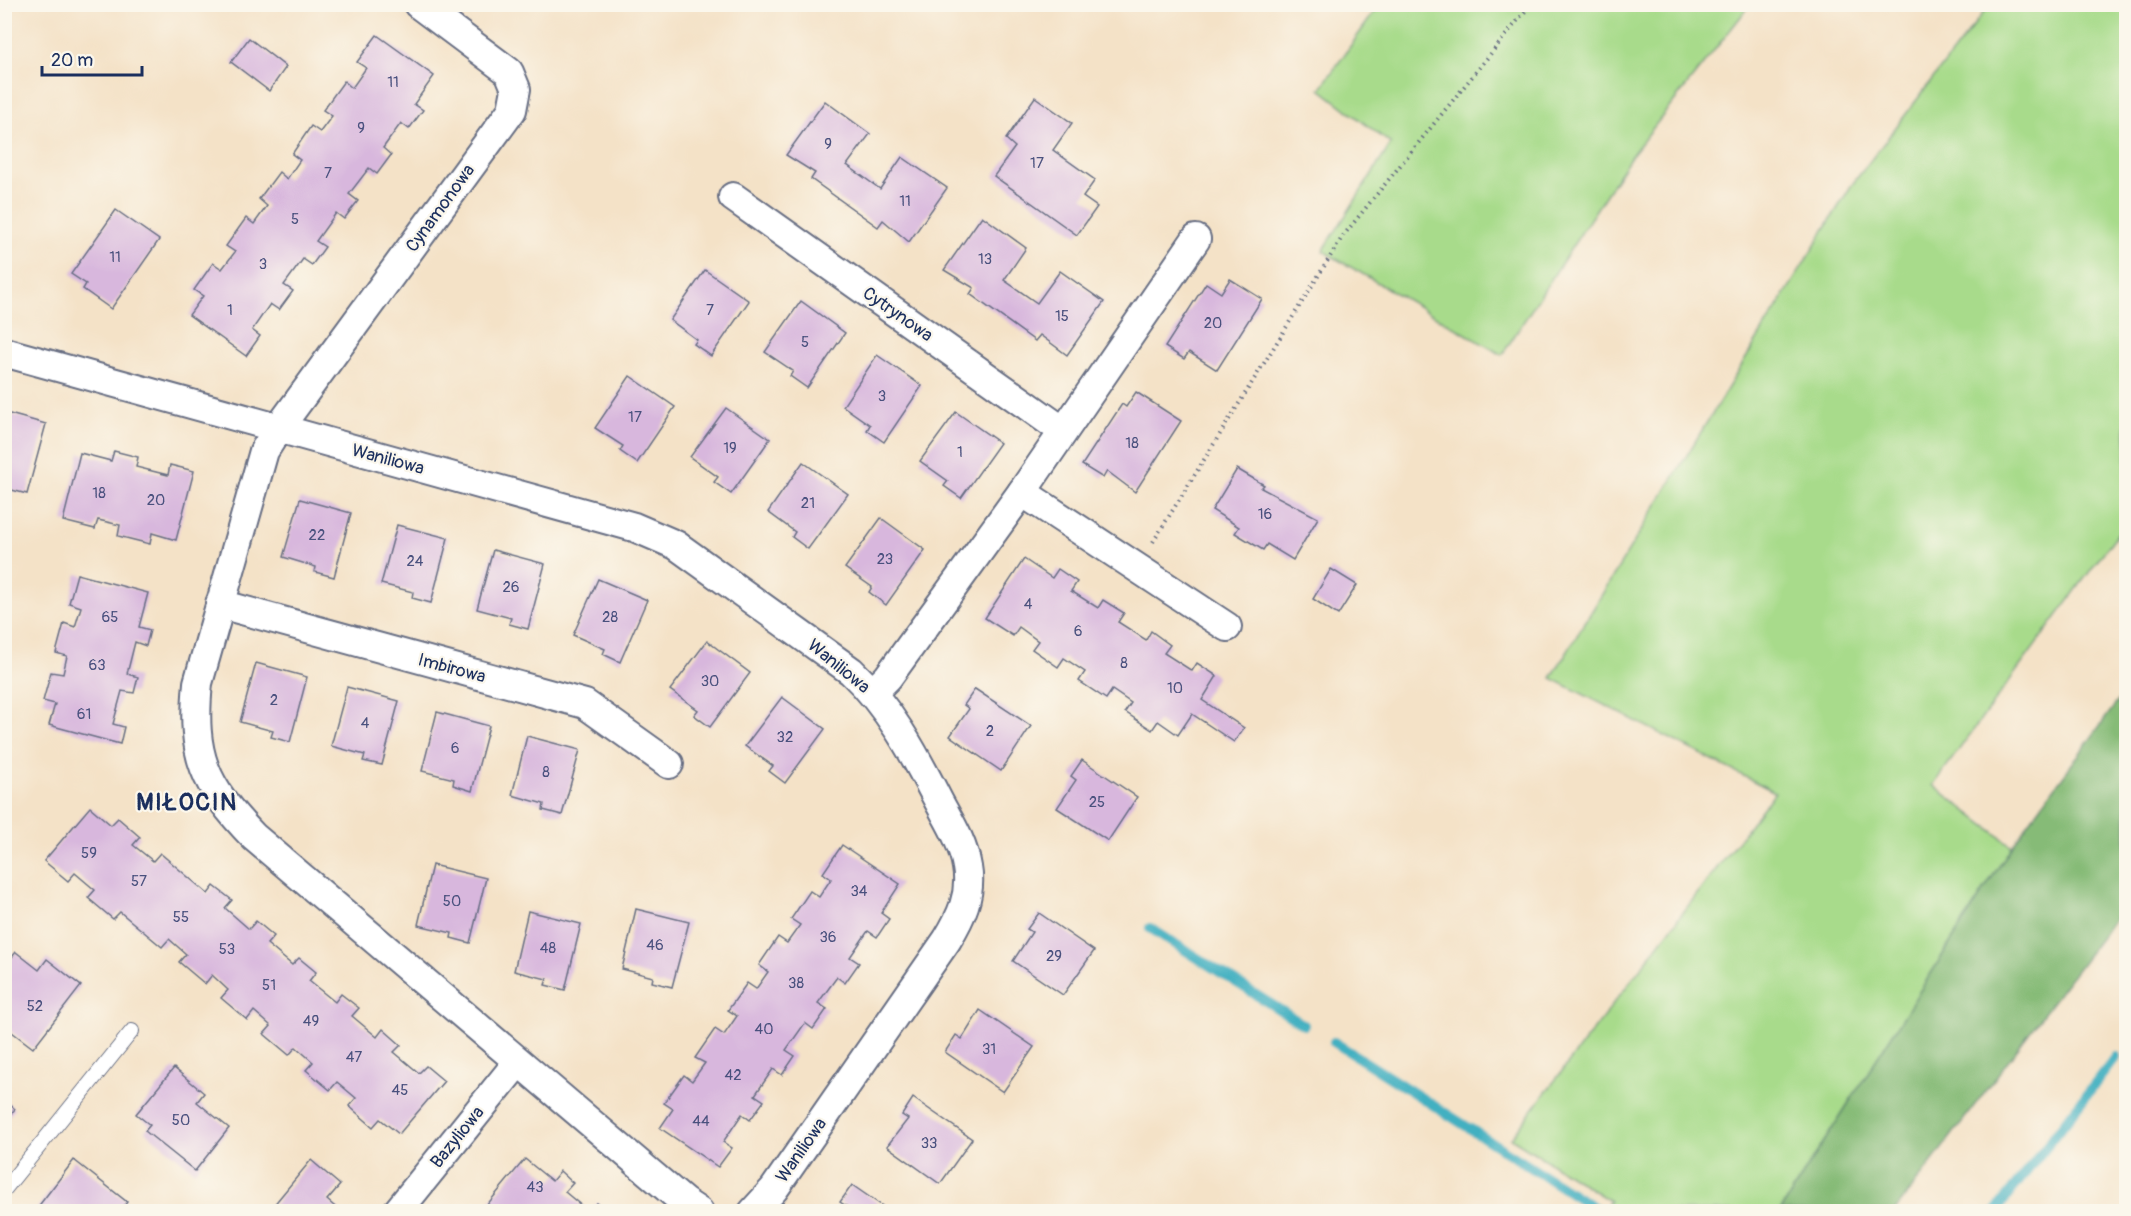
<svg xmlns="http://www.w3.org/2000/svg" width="2131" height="1216" viewBox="0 0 2131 1216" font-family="Pangolin,sans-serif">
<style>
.green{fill:#a8db8b;stroke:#628574;stroke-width:1.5}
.forest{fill:#86bb77;stroke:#50756a;stroke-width:1.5}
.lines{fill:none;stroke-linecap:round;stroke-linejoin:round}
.stream{stroke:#43b0c1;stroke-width:10}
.building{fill:#d8b7dd}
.service-casing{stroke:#676e83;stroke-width:16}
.minor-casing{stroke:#676e83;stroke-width:32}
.path{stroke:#676e83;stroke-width:4;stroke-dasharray:1.5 4.5;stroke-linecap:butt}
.service{stroke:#fff;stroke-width:14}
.minor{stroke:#fff;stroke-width:28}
.labels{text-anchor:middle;stroke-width:4.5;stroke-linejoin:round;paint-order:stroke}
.number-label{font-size:15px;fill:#4a517e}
.street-label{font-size:18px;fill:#1b2f5e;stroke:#fbf7ec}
.district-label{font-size:24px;font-weight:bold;letter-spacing:1.5px;fill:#1b2f5e;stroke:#fbf7ec}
</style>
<rect width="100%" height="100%" fill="#fbf7ec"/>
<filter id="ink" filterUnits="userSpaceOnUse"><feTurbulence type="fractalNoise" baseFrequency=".0167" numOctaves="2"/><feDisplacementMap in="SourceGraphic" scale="12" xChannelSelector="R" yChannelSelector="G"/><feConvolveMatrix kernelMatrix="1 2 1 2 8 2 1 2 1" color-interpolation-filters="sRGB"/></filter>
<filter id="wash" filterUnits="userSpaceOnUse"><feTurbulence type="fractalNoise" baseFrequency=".008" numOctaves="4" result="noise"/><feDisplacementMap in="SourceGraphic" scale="24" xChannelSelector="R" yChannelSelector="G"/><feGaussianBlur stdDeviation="1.35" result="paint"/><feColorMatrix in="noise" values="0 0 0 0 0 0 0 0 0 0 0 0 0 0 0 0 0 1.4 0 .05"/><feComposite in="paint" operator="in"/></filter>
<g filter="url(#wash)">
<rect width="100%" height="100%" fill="#f4e2c7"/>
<g class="green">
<polygon points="1380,4 1750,5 1631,156 1502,355 1323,251 1391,144 1320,89"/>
<polygon points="1990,4 2126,5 2126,522 1933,785 2012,846 1780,1211 1603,1211 1610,1201 1511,1138 1775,792 1551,678 1851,186"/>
</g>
<polygon class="forest" points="2126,690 2126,904 1895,1211 1780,1211 2012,846"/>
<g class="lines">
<g class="stream">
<polyline points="1150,928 1304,1025"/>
<polyline points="1334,1042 1601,1212"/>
<polyline points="1995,1212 2116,1057"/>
</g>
</g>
<g id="blocks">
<g class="building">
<polygon points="377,35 434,76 414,104 423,110 409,129 401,123 383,148 391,155 377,174 369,168 349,194 358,201 344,219 336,213 316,241 325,247 312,265 303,259 284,285 293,291 279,310 270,304 252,330 260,336 246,356 189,315 203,296 194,290 213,263 222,269 235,252 226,246 246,218 254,224 267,206 259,199 279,172 287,179 300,160 292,154 311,126 320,132 332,116 323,110 344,81 352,88 366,68 357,62"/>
<polygon points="249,38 286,67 269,91 231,62"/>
<polygon points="1035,97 1072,123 1053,150 1095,180 1083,197 1097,207 1077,235 994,176 1015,147 1006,139"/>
<polygon points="825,101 870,134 847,165 880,189 902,157 947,188 909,242 883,220 878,227 811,179 815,173 786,155"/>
<polygon points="116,210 159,240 111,309 83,289 86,284 71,274"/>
<polygon points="982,216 1026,248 1004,280 1037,303 1060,271 1104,302 1067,355 1040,335 1035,341 970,294 974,288 944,270"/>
<polygon points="705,270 749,301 711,356 694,344 697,340 670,320"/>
<polygon points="1230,279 1262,299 1217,370 1189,352 1184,359 1165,347 1206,283 1221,293"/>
<polygon points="801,301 845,333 807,388 790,376 793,371 765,352"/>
<polygon points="877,355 922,386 884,442 867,430 870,425 843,406"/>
<polygon points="630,376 675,407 637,463 620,451 623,446 595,428"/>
<polygon points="1136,392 1181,421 1135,492 1107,471 1103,478 1082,465 1122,404 1126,407"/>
<polygon points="726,408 770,439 731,494 714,482 718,477 690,457"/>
<polygon points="956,412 1000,443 961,498 944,486 948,481 920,461"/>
<polygon points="6,413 46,424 27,494 4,488"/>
<polygon points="114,451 138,457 136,467 168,475 170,465 194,471 176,540 152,533 150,544 118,536 120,525 98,520 95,529 63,521 80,453 111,461"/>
<polygon points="803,462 848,494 808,549 792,537 795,532 768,512"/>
<polygon points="1237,469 1264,485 1261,488 1318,518 1293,560 1267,544 1263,550 1235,533 1239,527 1212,510"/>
<polygon points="300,499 351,513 334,577 315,572 316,567 283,557"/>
<polygon points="881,518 925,550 886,605 869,592 872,587 845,568"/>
<polygon points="397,525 448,538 431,603 412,598 413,592 381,584"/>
<polygon points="493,550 545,564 528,629 509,624 511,618 477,609"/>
<polygon points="1024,559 1052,578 1058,569 1077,582 1071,591 1098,608 1103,600 1124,613 1118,622 1146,640 1151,631 1170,645 1164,653 1192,671 1197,663 1217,676 1202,700 1244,728 1234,742 1192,714 1178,735 1158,721 1152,730 1125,712 1131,703 1112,690 1106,699 1079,681 1085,672 1064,658 1058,667 1032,649 1038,641 1019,627 1013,636 985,618"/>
<polygon points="1331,569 1357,585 1338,615 1313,599"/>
<polygon points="77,574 148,593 139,627 150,630 146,646 135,642 127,674 138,677 134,693 122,691 113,724 124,727 120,744 49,725 55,704 43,701 51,672 63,674 67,656 56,653 64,623 75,627 81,607 69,603"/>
<polygon points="598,579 647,600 620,662 603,654 605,649 573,635"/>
<polygon points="707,641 750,673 710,727 694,715 698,710 670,690"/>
<polygon points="256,663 307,677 290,742 271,737 273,731 240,722"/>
<polygon points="347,687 399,701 382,765 363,761 365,755 331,746"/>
<polygon points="975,689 1031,726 1001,771 950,736 969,709 964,705"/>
<polygon points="782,697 825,729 785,783 769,771 773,766 745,746"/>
<polygon points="437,712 489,726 472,791 453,785 454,779 422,771"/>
<polygon points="527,736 580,750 562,815 543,810 544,804 512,795"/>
<polygon points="1082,760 1137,797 1108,841 1057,808 1076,780 1071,776"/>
<polygon points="90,807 111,825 118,818 140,837 133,845 153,861 160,853 208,894 214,886 232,900 225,908 249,929 256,921 274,936 267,944 292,965 299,958 316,972 309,981 335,1002 341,994 359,1008 352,1016 377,1037 383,1029 401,1045 394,1052 419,1073 426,1066 444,1081 399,1134 380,1119 373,1127 349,1106 356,1098 337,1082 330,1090 306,1070 313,1062 296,1047 289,1055 264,1034 271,1026 254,1011 247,1020 221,998 228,990 212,975 205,984 179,962 186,954 169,939 162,947 120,912 113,919 88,898 95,890 75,873 68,881 44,861"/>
<polygon points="842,845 900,884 881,913 889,919 877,937 868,931 850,957 859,963 845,983 837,977 818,1003 827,1009 813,1029 805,1023 786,1050 795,1056 782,1075 773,1069 755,1095 764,1101 750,1120 742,1114 723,1142 732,1148 718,1167 660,1128 673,1109 664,1103 684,1075 692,1081 705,1063 695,1058 715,1029 724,1035 737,1016 728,1010 747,983 756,989 768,972 759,965 778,937 787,943 800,925 791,919 810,891 819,897 831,879 823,873"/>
<polygon points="432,865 486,878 470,943 451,938 452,933 418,925"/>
<polygon points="636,909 689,922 672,987 652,982 653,977 622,969"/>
<polygon points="528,911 581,924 565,990 545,985 547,979 514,971"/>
<polygon points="1039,913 1094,951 1063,995 1013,961 1032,932 1027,929"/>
<polygon points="16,952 39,970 47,959 81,986 33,1048 4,1026 4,967"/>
<polygon points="980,1010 1034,1047 1003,1092 945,1052 956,1035 962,1039"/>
<polygon points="174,1068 204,1093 197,1102 229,1128 195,1171 145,1131 150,1125 136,1114"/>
<polygon points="4,1092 9,1095 5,1100 15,1109 4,1122"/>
<polygon points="913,1098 972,1139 940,1184 887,1146 908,1119 902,1115"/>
<polygon points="525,1159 552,1181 560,1171 573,1183 565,1192 589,1212 481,1212"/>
<polygon points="74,1160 127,1202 120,1212 41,1212 37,1208"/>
<polygon points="311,1160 340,1185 327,1200 341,1212 268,1212"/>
<polygon points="852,1185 891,1212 843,1212 846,1206 840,1202"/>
<polygon points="597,1203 607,1212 591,1212"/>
</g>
</g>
</g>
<g filter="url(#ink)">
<use href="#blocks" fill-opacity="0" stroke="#676e83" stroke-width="1.5"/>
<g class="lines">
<g class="service-casing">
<polyline id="service" points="4,1190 132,1031"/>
</g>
<g class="minor-casing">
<g id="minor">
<path d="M418,4L509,72L516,89L512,110L278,429L264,451L198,683C191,756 204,785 254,837L684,1202L699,1212"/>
<polyline points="733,197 1063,431"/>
<path d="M4,352L634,527L676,545L851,671C889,707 914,753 938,800C949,821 963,842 967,867C972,895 961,917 947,940L774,1189L753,1212"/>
<polyline points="1022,492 1227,627"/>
<polyline points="220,604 585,704 669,764"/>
<polyline points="873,692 888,677 1022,492 1196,239"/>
<polyline points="397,1212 518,1062"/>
</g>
</g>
<polyline class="path" points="1153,542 1343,236 1531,4"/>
<use href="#service" class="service"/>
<use href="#minor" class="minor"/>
</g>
</g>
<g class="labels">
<g class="number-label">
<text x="393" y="87">11</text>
<text x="361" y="133">9</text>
<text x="828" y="149">9</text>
<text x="1037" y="168">17</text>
<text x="328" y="178">7</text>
<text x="905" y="206">11</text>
<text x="295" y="224">5</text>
<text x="115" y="262">11</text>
<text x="985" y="264">13</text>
<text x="263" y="269">3</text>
<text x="230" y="315">1</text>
<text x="710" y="315">7</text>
<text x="1062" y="321">15</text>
<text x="1213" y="328">20</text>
<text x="805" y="347">5</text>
<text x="882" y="401">3</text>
<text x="635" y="422">17</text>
<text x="1132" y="448">18</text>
<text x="730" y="453">19</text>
<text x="960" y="457">1</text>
<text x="99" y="498">18</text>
<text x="156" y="505">20</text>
<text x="808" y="508">21</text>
<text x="1265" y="519">16</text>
<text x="317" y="540">22</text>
<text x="885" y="564">23</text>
<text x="415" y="566">24</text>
<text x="511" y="592">26</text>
<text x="1028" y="609">4</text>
<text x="110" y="622">65</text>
<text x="610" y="622">28</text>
<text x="1078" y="636">6</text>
<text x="1124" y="668">8</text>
<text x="97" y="670">63</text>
<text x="710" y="686">30</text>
<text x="1175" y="693">10</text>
<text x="274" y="705">2</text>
<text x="84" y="719">61</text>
<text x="365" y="728">4</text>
<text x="990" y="736">2</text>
<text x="785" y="742">32</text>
<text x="455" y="753">6</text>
<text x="546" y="777">8</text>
<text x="1097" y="807">25</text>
<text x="89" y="858">59</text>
<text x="139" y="886">57</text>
<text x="859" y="896">34</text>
<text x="452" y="906">50</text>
<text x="181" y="922">55</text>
<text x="828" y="942">36</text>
<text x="655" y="950">46</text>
<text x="548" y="953">48</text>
<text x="227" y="954">53</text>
<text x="1054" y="961">29</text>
<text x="796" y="988">38</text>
<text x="269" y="990">51</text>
<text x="35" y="1011">52</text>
<text x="311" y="1026">49</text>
<text x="764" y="1034">40</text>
<text x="989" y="1054">31</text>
<text x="354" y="1062">47</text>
<text x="733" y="1080">42</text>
<text x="400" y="1095">45</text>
<text x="181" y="1125">50</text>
<text x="701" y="1126">44</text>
<text x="929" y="1148">33</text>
<text x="535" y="1192">43</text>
</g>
<g class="street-label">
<text transform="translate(440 208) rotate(-54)" y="6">Cynamonowa</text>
<text transform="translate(898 314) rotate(35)" y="6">Cytrynowa</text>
<text transform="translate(388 459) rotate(15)" y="6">Waniliowa</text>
<text transform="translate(839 666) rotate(39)" y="6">Waniliowa</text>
<text transform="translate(452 668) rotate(15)" y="6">Imbirowa</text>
<text transform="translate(457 1137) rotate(-51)" y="6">Bazyliowa</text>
<text transform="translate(801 1150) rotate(-55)" y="6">Waniliowa</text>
</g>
<g class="district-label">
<text x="187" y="810">MIŁOCIN</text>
</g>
</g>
<rect width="2131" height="1216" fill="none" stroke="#fbf7ec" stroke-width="24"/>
<path d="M42 66v9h100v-9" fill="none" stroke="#1b2f5e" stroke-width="3"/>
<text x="51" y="66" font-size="18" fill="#1b2f5e" stroke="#fbf7ec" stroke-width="4.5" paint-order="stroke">20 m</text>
</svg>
